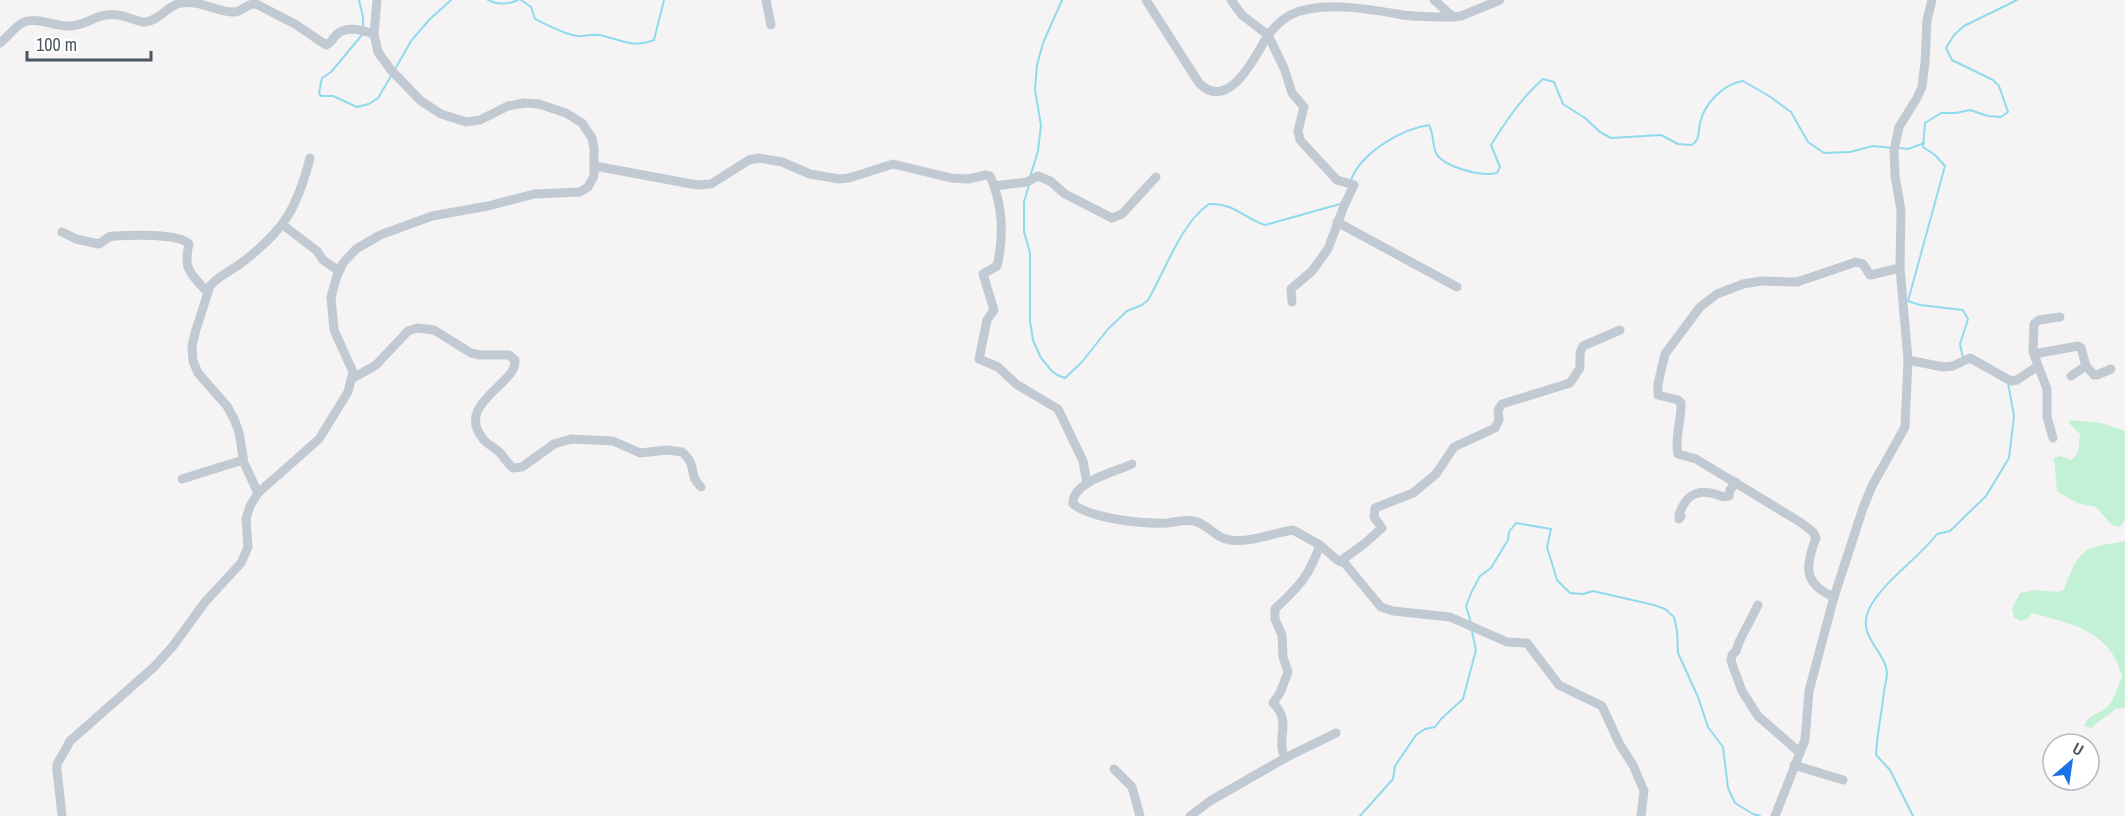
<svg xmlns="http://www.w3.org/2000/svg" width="2125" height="816" viewBox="0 0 2125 816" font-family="'Archivo Narrow',sans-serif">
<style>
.green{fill:#c3f1d5}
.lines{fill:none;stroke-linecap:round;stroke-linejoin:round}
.stream{stroke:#90daee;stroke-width:2}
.minor{stroke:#c1cad2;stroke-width:9}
</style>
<rect width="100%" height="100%" fill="#f5f3f3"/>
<g class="green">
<path d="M2070,420L2101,423L2125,431V520L2120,527L2112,525L2096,507L2077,503L2057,491L2054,458L2060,456L2071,460C2080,455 2079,444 2080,434L2069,423Z"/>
<path d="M2125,541V708L2115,709C2108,718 2098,719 2092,728L2084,726C2089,713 2102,714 2110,704C2114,699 2118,685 2122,677C2111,631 2073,624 2032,613L2027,619L2020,621L2014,617L2012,609L2020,593L2035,590L2057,592L2064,589C2081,547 2081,549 2125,541Z"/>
</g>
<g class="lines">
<g class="stream">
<polyline points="359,0 363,17 363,29"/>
<path d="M488,0C498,5 507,5 518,0"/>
<path d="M521,0L531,7L535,19C539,21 571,38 581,36C588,36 591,34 599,35C621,39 631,49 654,40L664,0"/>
<polyline points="362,35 331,72 322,78 319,93 321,96 333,96 357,107 369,104 378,98 391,76"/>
<polyline points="394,71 411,41 430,19 451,0"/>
<polyline points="1899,148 1908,149 1924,143"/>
<polyline points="1030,177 1038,151 1041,125 1035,90 1037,65 1043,43 1062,0"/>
<path d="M1351,180C1361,153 1401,129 1429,125C1434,134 1432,144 1436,153C1443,167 1482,177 1497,173L1500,167L1491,145C1506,121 1522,97 1543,79L1554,82L1563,104L1585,118L1600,132L1611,138L1661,135L1678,144L1692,145C1700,140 1698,132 1700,123C1704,104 1723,84 1743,81L1769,96L1791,112L1808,142L1824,153L1850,152L1873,146L1893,148"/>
<path d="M1029,185L1024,202V232L1030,253V321L1033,340L1041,358L1051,370L1057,375L1065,378L1082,362L1108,329L1127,311L1142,305L1148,300C1165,271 1181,223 1209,204C1235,203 1243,218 1265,225L1340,204"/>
<polyline points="1963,358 1960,344 1968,319 1963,310 1920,305 1908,301 1945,166 1935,155 1923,147 1925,123 1941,113 1956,113 1970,110 1988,116 2001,117 2008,112 1999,86 1993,80 1952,60 1946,48 1954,35 1964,26 2017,0"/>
<polyline points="1471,623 1466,606 1472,591 1480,576 1491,568 1508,540 1509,532 1516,523 1551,529 1547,547 1557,580 1570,593 1583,594 1593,591 1654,605 1665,609 1674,617 1677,631 1678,653 1698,697 1708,727 1723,747 1728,788 1735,803 1753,814 1760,816"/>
<polyline points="1360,816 1393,779 1395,766 1416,735 1425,729 1435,727 1441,719 1463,699 1476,650 1472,631"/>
<path d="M1913,816L1890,770L1876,755C1877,733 1882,712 1884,691C1885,685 1887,678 1887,673C1886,651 1856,637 1869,609C1884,580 1917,560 1937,534L1950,531L1986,496L2009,458L2014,416L2008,383"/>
</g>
<g class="minor">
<polyline points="766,0 771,25"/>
<path d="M1146,0L1199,83C1229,113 1255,56 1267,37C1272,29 1282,20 1290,15C1320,0 1370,9 1403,15C1419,17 1436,17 1453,17L1461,16L1500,0"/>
<polyline points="1231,0 1242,15 1268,35 1284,68 1292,93 1304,107 1298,131 1300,140 1337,180 1354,185 1344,206 1328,249 1312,271 1291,289 1292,302"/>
<polyline points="1434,0 1453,17"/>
<path d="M0,43C8,37 15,26 24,22C38,17 56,27 70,26C89,25 97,12 118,15C128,16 136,22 145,22C160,21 167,5 181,3C203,0 217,13 235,12C243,11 247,3 256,4L295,24L326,45C331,43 332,40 336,35C346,25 362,30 374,34"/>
<path d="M595,166L697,185L711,184L749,160L759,158L782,162L810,174L839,179L849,178L893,164L951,178L968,179L986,175L990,176C1003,204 1004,237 997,266L983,274L994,310L987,320L979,359L998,367L1016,384L1058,409L1083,461L1087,483"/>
<polyline points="994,186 1027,182 1038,176 1050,181 1065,194 1112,218 1122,214 1156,177"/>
<polyline points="1337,222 1457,287"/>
<polyline points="283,225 317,251 323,260 339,271"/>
<path d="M62,232L76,239L99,244L109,237L114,236C130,235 179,233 189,244C183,269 190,273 207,292"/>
<polyline points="2034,354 2078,346 2081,348 2086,366 2094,375 2097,375 2111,369"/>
<polyline points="1908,360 1943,367 1953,366 1970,358 2011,381 2017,380 2038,366"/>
<polyline points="2071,376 2086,366"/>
<path d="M353,378L376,365L408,331L417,328L434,330L471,353L480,355H509L515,360C518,384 454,403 483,439C488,445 496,448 501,454C505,459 508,464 513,468L522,467L554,444L571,439L613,441L640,453L667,450L682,452C699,467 687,474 701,487"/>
<polyline points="2053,438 2047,417 2047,389 2033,352 2034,324 2039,320 2060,317"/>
<path d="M1132,464C1115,472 1071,482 1073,504C1093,519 1142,524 1167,523C1176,522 1184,519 1194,521C1208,524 1215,538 1230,540C1251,543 1272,533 1293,530L1320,545L1337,560L1341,562L1342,560L1381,607L1393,611L1450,617L1507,642L1527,643L1559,685L1602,706L1620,745L1633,765L1644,791L1641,816"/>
<polyline points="182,479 243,460"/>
<path d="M258,493L244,463L239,432L234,419L227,406L198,373L193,361L192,346L195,333L210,286C219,275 233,270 244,261C285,229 297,208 310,158"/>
<path d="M1679,519L1681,516L1679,515C1685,497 1695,488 1715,494C1721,496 1723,498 1729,496L1730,490L1736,482"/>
<polyline points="1342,560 1364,544 1382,528 1374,517 1375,508 1413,493 1436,474 1454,447 1495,428 1499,420 1498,410 1502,404 1570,383 1580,368 1580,353 1583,346 1620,330"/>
<path d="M1834,597C1803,584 1805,566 1816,538L1813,532L1800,522L1696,459L1678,454C1674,439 1682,419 1681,403L1678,400L1658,395V384L1665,354L1700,307L1717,294L1743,284L1761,281L1797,282L1856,262L1863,264L1870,275L1900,268"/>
<polyline points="1758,605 1739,642 1736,651 1732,655 1731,661 1742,691 1758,716 1799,752"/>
<polyline points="1285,758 1336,733"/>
<polyline points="1794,765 1843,780"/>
<polyline points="1114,769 1132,787 1140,816"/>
<polyline points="62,816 57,770 57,764 64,752 70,741 154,667 173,646 205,602 241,563 248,547 246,519 250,506 258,493 319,439 348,392 353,372 334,330 331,297 337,276 343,263 356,249 380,235 432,216 488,206 534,194 580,192 588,187 594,176 594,148 592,138 582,123 566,113 539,104 524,103 508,106 480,120 466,122 441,114 421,101 391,70 378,52 374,34 377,0"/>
<path d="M1190,816L1210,801L1285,758C1275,738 1293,722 1273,703L1280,693L1288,672L1283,657L1282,635L1275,619V609C1300,585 1308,578 1320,545"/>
<polyline points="1775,816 1805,740 1809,691 1834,597 1863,508 1872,486 1905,427 1908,360 1900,268 1901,210 1895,176 1894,150 1899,127 1917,98 1922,87 1925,62 1927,20 1932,0"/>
</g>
</g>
<g transform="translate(2071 762) rotate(29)"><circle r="28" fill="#ffffff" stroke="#b7bbc0" stroke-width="1.5"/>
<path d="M0-4.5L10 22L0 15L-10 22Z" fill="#1a73e8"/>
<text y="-9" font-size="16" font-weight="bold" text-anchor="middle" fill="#4a5661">U</text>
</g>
<path d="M27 51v9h124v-9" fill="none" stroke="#4a5661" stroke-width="3"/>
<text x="36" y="51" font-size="18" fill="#4a5661" stroke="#ffffff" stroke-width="4.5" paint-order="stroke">100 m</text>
</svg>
